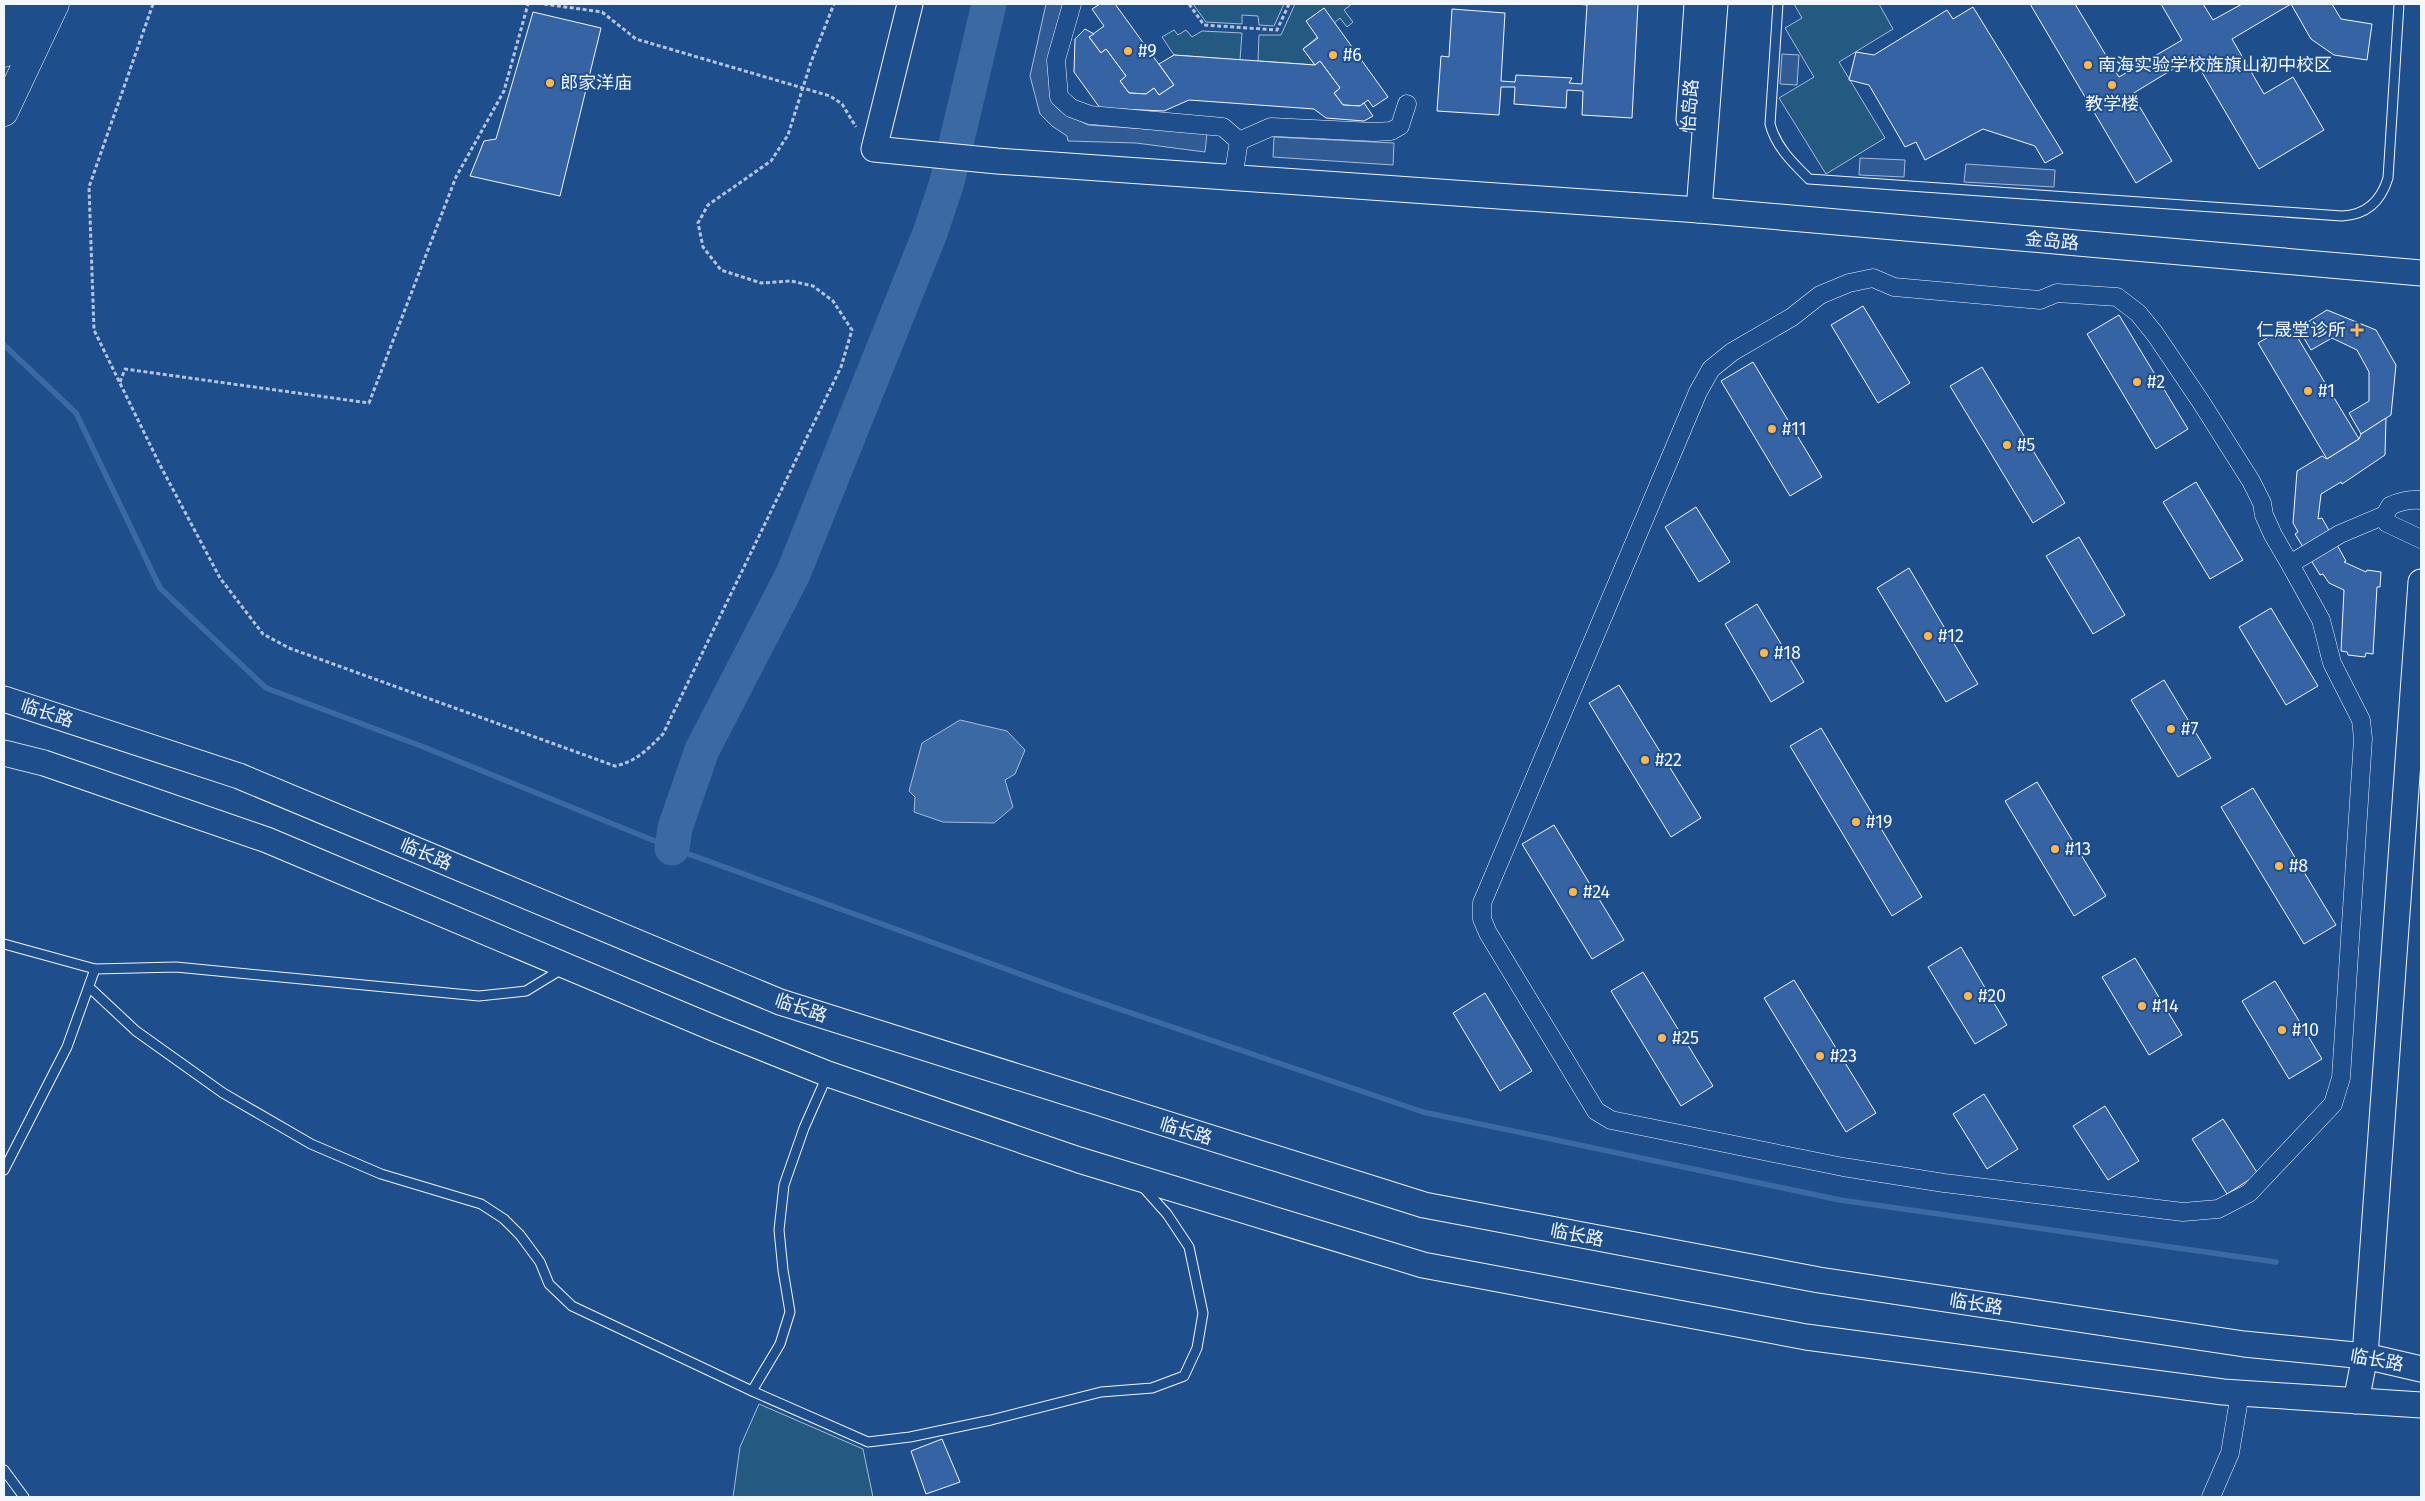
<svg xmlns="http://www.w3.org/2000/svg" width="2425" height="1501" viewBox="0 0 2425 1501" font-family="'Fira Sans','Noto Sans SC',sans-serif">
<style>
.green{fill:#245a82;stroke:#a8bbd7}
.parking{fill:#305b95;stroke:#a8bbd7}
.water{fill:#3b69a3;stroke:#a8bbd7}
.lines{fill:none;stroke-linecap:round;stroke-linejoin:round}
.stream{stroke:#3b69a3;stroke-width:5.5}
.river{stroke:#3b69a3;stroke-width:35}
.building{fill:#3563a3;stroke:#f2f6ff}
.lane-casing{stroke:#f2f6ff;stroke-width:11}
.street-casing{stroke:#f2f6ff;stroke-width:19}
.secondary-casing{stroke:#f2f6ff;stroke-width:27}
.primary-casing{stroke:#f2f6ff;stroke-width:29}
.highway-casing{stroke:#f2f6ff;stroke-width:29}
.path{stroke:#b3c4dc;stroke-width:3;stroke-dasharray:4 2.5;stroke-linecap:butt}
.lane{stroke:#1f4e8c;stroke-width:9}
.street{stroke:#1f4e8c;stroke-width:18}
.secondary{stroke:#1f4e8c;stroke-width:25}
.primary{stroke:#1f4e8c;stroke-width:28}
.highway{stroke:#1f4e8c;stroke-width:28}
.poi-dot{fill:#ffb74d;stroke:#1f4e8c;stroke-width:2}
.labels{text-anchor:middle;stroke-width:4;stroke-linejoin:round;paint-order:stroke}
.poi-label{font-size:18px;fill:#f2f6ff;stroke:#1f4e8c;text-anchor:start}
.street-label{font-size:18px;fill:#f2f6ff;stroke:#1f4e8c}
</style>
<rect width="100%" height="100%" fill="#1f4e8c"/>
<g class="green">
<polygon points="1193,4 1284,4 1274,26 1259,25 1258,16 1242,15 1242,24 1206,22"/>
<polygon points="1295,4 1352,4 1344,10 1353,22 1347,27 1340,18 1303,49 1315,65 1258,61 1259,35 1281,35"/>
<polygon points="1794,4 1879,4 1893,29 1839,62 1885,138 1826,174 1779,98 1814,77 1785,28 1802,18"/>
<polygon points="1174,30 1178,35 1186,30 1192,37 1202,31 1242,33 1240,60 1174,55 1162,37"/>
<polygon points="759,1404 863,1449 873,1497 733,1497 740,1447"/>
</g>
<g class="parking">
<polygon points="1046,4 1064,4 1053,102 1059,110 1088,125 1207,133 1205,152 1136,143 1068,141 1067,136 1052,126 1040,114 1030,76"/>
<polygon points="1782,54 1799,55 1797,85 1780,84"/>
<polygon points="1274,137 1394,143 1393,165 1273,157"/>
<polygon points="1860,158 1905,160 1904,177 1859,175"/>
<polygon points="1966,164 2055,170 2054,187 1964,182"/>
</g>
<polygon class="water" points="960,720 1007,731 1025,750 1015,774 1005,780 1013,807 994,823 943,822 914,812 915,797 909,791 922,743"/>
<g class="lines">
<polyline class="stream" points="4,345 76,413 160,588 266,688 421,746 672,848 1072,993 1423,1112 1840,1200 2276,1262"/>
<polyline class="river" points="672,848 675,828 702,750 793,574 930,233 947,182 989,4"/>
</g>
<g class="building">
<polygon points="1100,4 1115,4 1174,85 1159,95 1154,88 1146,94 1129,93 1120,81 1126,76 1106,49 1101,53 1089,37 1104,26 1092,9"/>
<polygon points="1576,4 1638,4 1632,118 1582,115 1583,91 1567,90 1566,108 1514,104 1515,87 1501,87 1499,115 1437,111 1441,56 1449,57 1452,9 1505,13 1501,81 1515,82 1516,75 1572,78 1569,83 1582,84 1587,5"/>
<polygon points="2030,4 2075,4 2119,77 2182,40 2161,4 2203,4 2213,20 2242,4 2332,4 2341,19 2372,24 2367,60 2334,55 2311,39 2291,4 2232,39 2264,94 2293,77 2324,130 2259,169 2193,57 2132,94 2172,161 2136,183"/>
<polygon points="1973,7 2063,153 2045,163 2035,146 1983,129 1925,160 1916,142 1905,147 1869,85 1849,80 1856,52 1874,55 1947,10 1953,19"/>
<polygon points="1324,8 1388,97 1373,107 1368,100 1360,106 1343,105 1334,93 1340,88 1320,61 1315,65 1303,49 1318,38 1306,21"/>
<polygon points="533,12 601,28 560,196 470,176 484,141 496,139"/>
<polygon points="1085,29 1094,34 1089,37 1101,53 1106,49 1126,76 1120,81 1129,93 1146,94 1154,88 1159,95 1174,85 1159,64 1174,55 1315,65 1320,61 1340,88 1334,93 1343,105 1360,106 1364,103 1373,116 1364,121 1326,118 1314,109 1189,100 1164,111 1100,108 1074,72 1075,39"/>
<polygon points="1863,306 1910,383 1878,403 1831,325"/>
<polygon points="2327,310 2376,330 2396,365 2391,415 2361,434 2349,413 2369,401 2369,372 2357,350 2332,338 2311,350 2298,328"/>
<polygon points="2119,315 2188,429 2156,449 2087,334"/>
<polygon points="2290,325 2359,439 2327,459 2258,343"/>
<polygon points="1753,362 1822,477 1790,496 1721,381"/>
<polygon points="1982,367 2065,503 2033,523 1950,386"/>
<polygon points="2386,418 2385,455 2342,484 2341,482 2321,494 2318,519 2322,518 2346,561 2344,562 2366,572 2367,570 2381,572 2380,587 2377,587 2373,654 2366,653 2365,657 2348,655 2347,652 2341,651 2344,590 2329,583 2323,574 2320,575 2295,534 2298,532 2293,523 2297,471 2322,456 2327,459 2359,439 2361,434"/>
<polygon points="2196,482 2243,560 2210,579 2163,502"/>
<polygon points="1696,507 1730,562 1699,582 1665,527"/>
<polygon points="2079,537 2125,615 2093,634 2046,556"/>
<polygon points="1909,568 1978,684 1946,702 1877,588"/>
<polygon points="1757,604 1804,682 1771,702 1725,624"/>
<polygon points="2271,608 2318,686 2286,705 2239,627"/>
<polygon points="2164,680 2211,758 2178,777 2131,700"/>
<polygon points="1619,685 1701,818 1671,837 1589,703"/>
<polygon points="1821,728 1922,897 1892,916 1790,746"/>
<polygon points="2037,782 2106,896 2074,916 2005,801"/>
<polygon points="2253,788 2336,925 2304,944 2221,807"/>
<polygon points="1554,825 1624,940 1592,959 1522,844"/>
<polygon points="1961,947 2007,1025 1975,1044 1928,967"/>
<polygon points="2135,958 2182,1035 2149,1055 2102,977"/>
<polygon points="1643,972 1713,1086 1681,1106 1611,991"/>
<polygon points="1794,980 1876,1113 1846,1132 1764,998"/>
<polygon points="2275,981 2322,1059 2289,1079 2242,1001"/>
<polygon points="1485,993 1532,1071 1500,1091 1453,1013"/>
<polygon points="1984,1094 2018,1149 1987,1169 1953,1114"/>
<polygon points="2105,1106 2139,1161 2108,1180 2073,1126"/>
<polygon points="2223,1119 2258,1174 2227,1194 2192,1139"/>
<polygon points="942,1439 960,1482 926,1494 911,1451"/>
</g>
<g class="lines">
<g class="lane-casing">
<g id="lane">
<path d="M1778,4L1770,124C1776,147 1793,163 1809,179L2342,216C2366,215 2381,201 2388,178L2399,4"/>
<polyline points="4,944 95,969 176,967 479,996 526,991 562,969"/>
<polyline points="90,988 136,1031 223,1093 311,1144 381,1174 481,1204 504,1219 520,1235 540,1262 549,1284 572,1306 752,1391"/>
<polyline points="827,1076 804,1128 784,1185 779,1230 783,1270 790,1312 780,1344 752,1391 868,1442 910,1437 991,1420 1101,1392 1152,1388 1184,1376 1197,1348 1203,1313 1189,1247 1167,1214 1142,1186"/>
<polyline points="4,1170 67,1047 95,969"/>
<polyline points="4,1470 24,1497"/>
</g>
</g>
<g class="street-casing">
<g id="street">
<polyline points="1072,4 1056,60 1059,97 1071,108 1090,115 1223,127 1239,141 1233,178"/>
<polyline points="1239,141 1271,127 1374,132 1391,131 1400,126 1407,104"/>
<path d="M2421,500C2409,499 2401,501 2390,506L2385,515L2387,523L2421,539"/>
<polyline points="2290,564 2321,620 2332,663 2361,720 2363,739 2341,1078 2333,1104 2249,1193 2218,1209 2183,1212 1944,1183 1843,1167 1611,1120 1596,1111 1488,933 1482,919 1482,903 1698,392 1711,369 1732,352 1792,317 1820,295 1849,283 1873,278 1894,287 2040,300 2057,293 2117,297 2138,313 2155,334 2201,402 2251,481 2262,503 2264,515 2273,535 2290,564 2340,534 2385,515"/>
<polyline points="2211,1497 2230,1453 2240,1393"/>
</g>
</g>
<g class="secondary-casing">
<g id="secondary">
<polyline points="910,4 874,149 997,161 1699,210 2421,273"/>
<polyline points="1689,119 1697,4"/>
<polyline points="1699,210 1715,4"/>
<polyline points="4,699 239,776 780,1002 1424,1205 1819,1280 2244,1344 2365,1356 2421,1369"/>
<polyline points="4,753 44,763 267,840 718,1030 828,1074 1079,1160 1423,1265 1806,1337 2223,1392 2421,1405"/>
<polyline points="2356,1401 2365,1356 2421,582"/>
</g>
</g>
<g class="primary-casing">
<polyline id="primary" points="4,53 26,4"/>
</g>
<g class="highway-casing">
<g id="highway">
<polyline points="4,7 5,4"/>
<polyline points="4,112 55,4"/>
</g>
</g>
<g class="path">
<path d="M153,4L89,187L94,330L160,465L220,578L263,634L289,648L615,766C636,762 649,748 663,734L841,367L852,330L833,301L813,286L791,281L761,283L721,270L703,247L698,223L708,205L771,161L788,135L811,62L834,4"/>
<polyline points="544,4 602,12 636,39 830,96 842,104 856,127"/>
<polyline points="1189,4 1204,25 1277,30 1289,4"/>
<polyline points="120,382 125,369 369,403 456,177 504,91 528,4"/>
</g>
<use href="#lane" class="lane"/>
<use href="#street" class="street"/>
<use href="#secondary" class="secondary"/>
<use href="#primary" class="primary"/>
<use href="#highway" class="highway"/>
</g>
<g class="poi-dot">
<circle cx="1128" cy="51" r="5"/>
<circle cx="1333" cy="55" r="5"/>
<circle cx="2088" cy="65" r="5"/>
<circle cx="550" cy="83" r="5"/>
<circle cx="2112" cy="85" r="5"/>
<path d="M2354.5 322.5h5v5h5v5h-5v5h-5v-5h-5v-5h5z"/>
<circle cx="2137" cy="382" r="5"/>
<circle cx="2308" cy="391" r="5"/>
<circle cx="1772" cy="429" r="5"/>
<circle cx="2007" cy="445" r="5"/>
<circle cx="1928" cy="636" r="5"/>
<circle cx="1764" cy="653" r="5"/>
<circle cx="2171" cy="729" r="5"/>
<circle cx="1645" cy="760" r="5"/>
<circle cx="1856" cy="822" r="5"/>
<circle cx="2055" cy="849" r="5"/>
<circle cx="2279" cy="866" r="5"/>
<circle cx="1573" cy="892" r="5"/>
<circle cx="1968" cy="996" r="5"/>
<circle cx="2142" cy="1006" r="5"/>
<circle cx="2282" cy="1030" r="5"/>
<circle cx="1662" cy="1038" r="5"/>
<circle cx="1820" cy="1056" r="5"/>
</g>
<g class="labels">
<g class="poi-label">
<text x="1138" y="57">#9</text>
<text x="1343" y="61">#6</text>
<text x="2098" y="71">南海实验学校旌旗山初中校区</text>
<text x="560" y="89">郎家洋庙</text>
<text x="2112" y="110" text-anchor="middle">教学楼</text>
<text x="2346" y="336" text-anchor="end">仁晟堂诊所</text>
<text x="2147" y="388">#2</text>
<text x="2318" y="397">#1</text>
<text x="1782" y="435">#11</text>
<text x="2017" y="451">#5</text>
<text x="1938" y="642">#12</text>
<text x="1774" y="659">#18</text>
<text x="2181" y="735">#7</text>
<text x="1655" y="766">#22</text>
<text x="1866" y="828">#19</text>
<text x="2065" y="855">#13</text>
<text x="2289" y="872">#8</text>
<text x="1583" y="898">#24</text>
<text x="1978" y="1002">#20</text>
<text x="2152" y="1012">#14</text>
<text x="2292" y="1036">#10</text>
<text x="1672" y="1044">#25</text>
<text x="1830" y="1062">#23</text>
</g>
<g class="street-label">
<text transform="translate(1690 106) rotate(-86)" y="6">怡岛路</text>
<text transform="translate(2052 241) rotate(5)" y="6">金岛路</text>
<text transform="translate(47 713) rotate(18)" y="6">临长路</text>
<text transform="translate(426 854) rotate(23)" y="6">临长路</text>
<text transform="translate(801 1008) rotate(19)" y="6">临长路</text>
<text transform="translate(1186 1131) rotate(17)" y="6">临长路</text>
<text transform="translate(1577 1235) rotate(11)" y="6">临长路</text>
<text transform="translate(1976 1304) rotate(9)" y="6">临长路</text>
<text transform="translate(2377 1360) rotate(10)" y="6">临长路</text>
</g>
</g>
<rect width="2425" height="1501" fill="none" stroke="#f2f6ff" stroke-width="10"/>
</svg>
